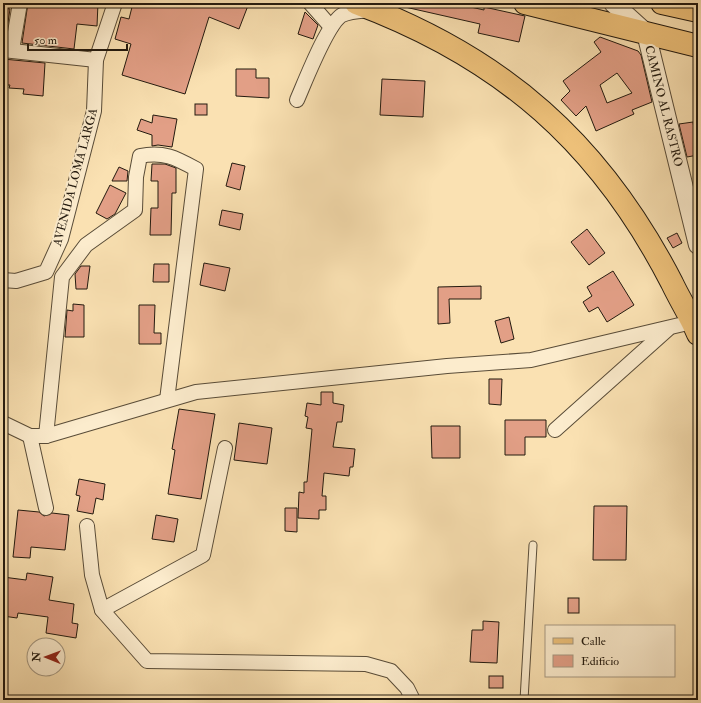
<svg xmlns="http://www.w3.org/2000/svg" width="701" height="703" viewBox="0 0 701 703" font-family="'IM FELL Double Pica',serif">
<style>
.building{fill:#e29f86;stroke:#231a0f;fill-rule:evenodd}
.lines{fill:none;stroke-linecap:round;stroke-linejoin:round}
.service-casing{stroke:#594c38;stroke-width:9}
.minor-casing{stroke:#594c38;stroke-width:16}
.tertiary-casing{stroke:#594c38;stroke-width:20}
.primary-casing{stroke:#231a0f;stroke-width:24}
.trunk-casing{stroke:#231a0f;stroke-width:24}
.service{stroke:#fceccd;stroke-width:7}
.minor{stroke:#fceccd;stroke-width:14}
.tertiary{stroke:#fceccd;stroke-width:18}
.primary{stroke:#edc079;stroke-width:22}
.trunk{stroke:#edc079;stroke-width:22}
.labels{text-anchor:middle;stroke-width:4;stroke-linejoin:round;paint-order:stroke}
.street-label{font-size:12px;fill:#231a0f;stroke:#fceccd}
</style>
<rect width="100%" height="100%" fill="#fae1b2"/>
<filter id="stains"><feTurbulence type="fractalNoise" baseFrequency=".005" numOctaves="4"/><feColorMatrix values="0 0 0 0 .2 0 0 0 0 .09 0 0 0 0 .02 0 0 0 .5 -.17"/></filter>
<radialGradient id="worn" r=".72"><stop offset=".6" stop-color="#630" stop-opacity="0"/><stop offset="1" stop-color="#630" stop-opacity=".3"/></radialGradient>
<g class="building">
<polygon points="28,3 98,3 97,26 77,24 74,49 22,43"/>
<polygon points="133,3 249,3 239,29 209,17 185,94 122,75 131,44 115,39 121,17 129,19"/>
<polygon points="405,3 453,3 484,10 484,7 525,16 519,42 478,33 480,24 405,7"/>
<polygon points="3,8 10,9 5,42 3,42"/>
<polygon points="305,12 318,25 313,39 298,34"/>
<path d="M600,37L638,51L641,55L652,102L632,110L634,114L596,131L586,106L576,116L561,100L570,91L563,81L601,52L594,42ZM617,73L632,93L607,103L600,85Z"/>
<polygon points="3,59 45,63 43,96 23,94 24,89 9,88 10,85 3,85"/>
<polygon points="236,69 256,69 256,78 269,78 269,98 236,96"/>
<polygon points="382,79 425,81 423,117 380,115"/>
<rect x="195" y="104" width="12" height="11"/>
<polygon points="153,115 177,119 172,147 158,145 152,146 152,135 137,130 141,119 152,123"/>
<polygon points="693,122 698,155 687,157 679,124"/>
<polygon points="232,163 245,166 240,190 226,186"/>
<polygon points="152,164 165,164 176,168 176,193 172,193 171,235 150,235 151,208 158,208 158,181 151,181"/>
<polygon points="119,167 128,171 127,181 112,181"/>
<polygon points="110,185 126,193 115,214 107,219 96,213"/>
<polygon points="222,210 243,214 240,230 219,225"/>
<polygon points="587,229 605,253 589,265 571,242"/>
<polygon points="677,233 682,243 673,248 667,238"/>
<polygon points="204,263 230,268 225,291 200,285"/>
<polygon points="154,264 169,264 169,282 153,282"/>
<polygon points="81,266 90,266 87,289 76,289 75,274"/>
<polygon points="613,271 634,305 607,322 598,307 589,312 583,302 592,296 587,287"/>
<polygon points="481,286 481,299 449,299 450,323 438,324 438,287"/>
<polygon points="73,304 84,305 84,337 65,337 67,310 73,311"/>
<polygon points="139,305 155,305 154,333 161,333 161,344 139,344"/>
<polygon points="509,317 514,339 501,343 495,321"/>
<polygon points="489,379 502,379 501,405 489,404"/>
<polygon points="321,392 333,392 333,403 344,405 342,422 337,422 333,447 355,449 353,467 350,467 349,476 324,473 322,496 326,496 326,510 319,510 319,519 298,518 299,492 304,493 304,482 307,482 312,429 306,428 308,417 305,416 307,403 321,405"/>
<polygon points="179,409 215,414 201,499 168,494 175,450 172,449"/>
<polygon points="505,420 546,420 546,437 525,437 525,455 505,455"/>
<polygon points="239,423 272,428 267,464 234,460"/>
<polygon points="431,426 460,426 460,458 432,458"/>
<polygon points="79,479 105,484 103,500 96,498 93,514 77,511 80,496 76,495"/>
<polygon points="594,506 627,506 626,560 593,560"/>
<polygon points="285,508 297,508 297,532 285,531"/>
<polygon points="18,510 39,512 44,516 52,513 69,515 65,550 31,547 30,558 13,557"/>
<polygon points="156,515 178,519 174,542 152,539"/>
<polygon points="27,573 53,577 49,600 74,604 72,623 78,624 76,638 46,633 48,617 18,613 17,618 3,616 3,577 26,580"/>
<rect x="568" y="598" width="11" height="15"/>
<polygon points="483,621 499,622 497,663 470,662 472,630 483,630"/>
<rect x="489" y="676" width="14" height="12"/>
</g>
<g class="lines">
<g class="service-casing">
<polyline id="service" points="524,700 533,545"/>
</g>
<g class="minor-casing">
<g id="minor">
<polyline points="310,3 331,27"/>
<polyline points="3,50 96,60"/>
<polyline points="12,50 20,3"/>
<path d="M297,100C305,82 327,24 342,15C351,11 360,11 370,10"/>
<polyline points="3,280 16,281 46,272 61,239 94,111 96,60 115,3"/>
<polyline points="3,423 30,436 46,436 196,392 447,366 531,360 692,322"/>
<polyline points="555,430 668,329"/>
<polyline points="30,436 46,508"/>
<path d="M46,436L62,277L86,245L135,210L136,177L140,156C163,151 176,158 196,169L167,400"/>
<polyline points="87,526 92,575 102,610 147,661 366,664 391,671 407,688 413,700"/>
<polyline points="102,610 203,555 225,448"/>
</g>
</g>
<g class="tertiary-casing">
<polyline id="tertiary" points="613,3 646,33 698,245"/>
</g>
<g class="primary-casing">
<path id="primary" d="M356,3C503,58 600,143 672,283C680,300 691,317 698,334"/>
</g>
<g class="trunk-casing">
<g id="trunk">
<polyline points="525,3 698,46"/>
<polyline points="662,3 698,11"/>
</g>
</g>
<use href="#service" class="service"/>
<use href="#minor" class="minor"/>
<use href="#tertiary" class="tertiary"/>
<use href="#primary" class="primary"/>
<use href="#trunk" class="trunk"/>
</g>
<g class="labels">
<g class="street-label">
<text transform="translate(664 106) rotate(76)" y="4">CAMINO AL RASTRO</text>
<text transform="translate(75 177) rotate(-75)" y="4">AVENIDA LOMA LARGA</text>
</g>
</g>
<rect width="701" height="703" fill="none" stroke="#fae1b2" stroke-width="16"/>
<rect x="4" y="4" width="693" height="695" fill="none" stroke="#231a0f" stroke-width="2"/>
<rect x="8" y="8" width="685" height="687" fill="none" stroke="#231a0f"/>
<rect x="545" y="625" width="130" height="52" fill="#fceccd" stroke="#a59881"/>
<rect x="553" y="638" width="20" height="6" fill="#edc079" stroke="#a59881"/>
<text x="581" y="645" font-size="12" fill="#231a0f">Calle</text>
<rect x="553" y="655" width="20" height="12" fill="#e29f86" stroke="#a59881"/>
<text x="581" y="665" font-size="12" fill="#231a0f">Edificio</text>
<g transform="translate(46 657) rotate(271)"><circle r="19" fill="#fceccd" stroke="#a59881"/>
<path d="M0-3L7 15L0 10L-7 15Z" fill="#8f2418"/>
<text y="-6" font-size="11" font-weight="bold" text-anchor="middle" fill="#231a0f">N</text>
</g>
<path d="M28 44v6h99v-6" fill="none" stroke="#231a0f" stroke-width="2"/>
<text x="34" y="44" font-size="12" fill="#231a0f" stroke="#fceccd" stroke-width="3" paint-order="stroke">50 m</text>
<rect width="100%" height="100%" filter="url(#stains)"/>
<rect width="100%" height="100%" fill="url(#worn)"/>
</svg>
